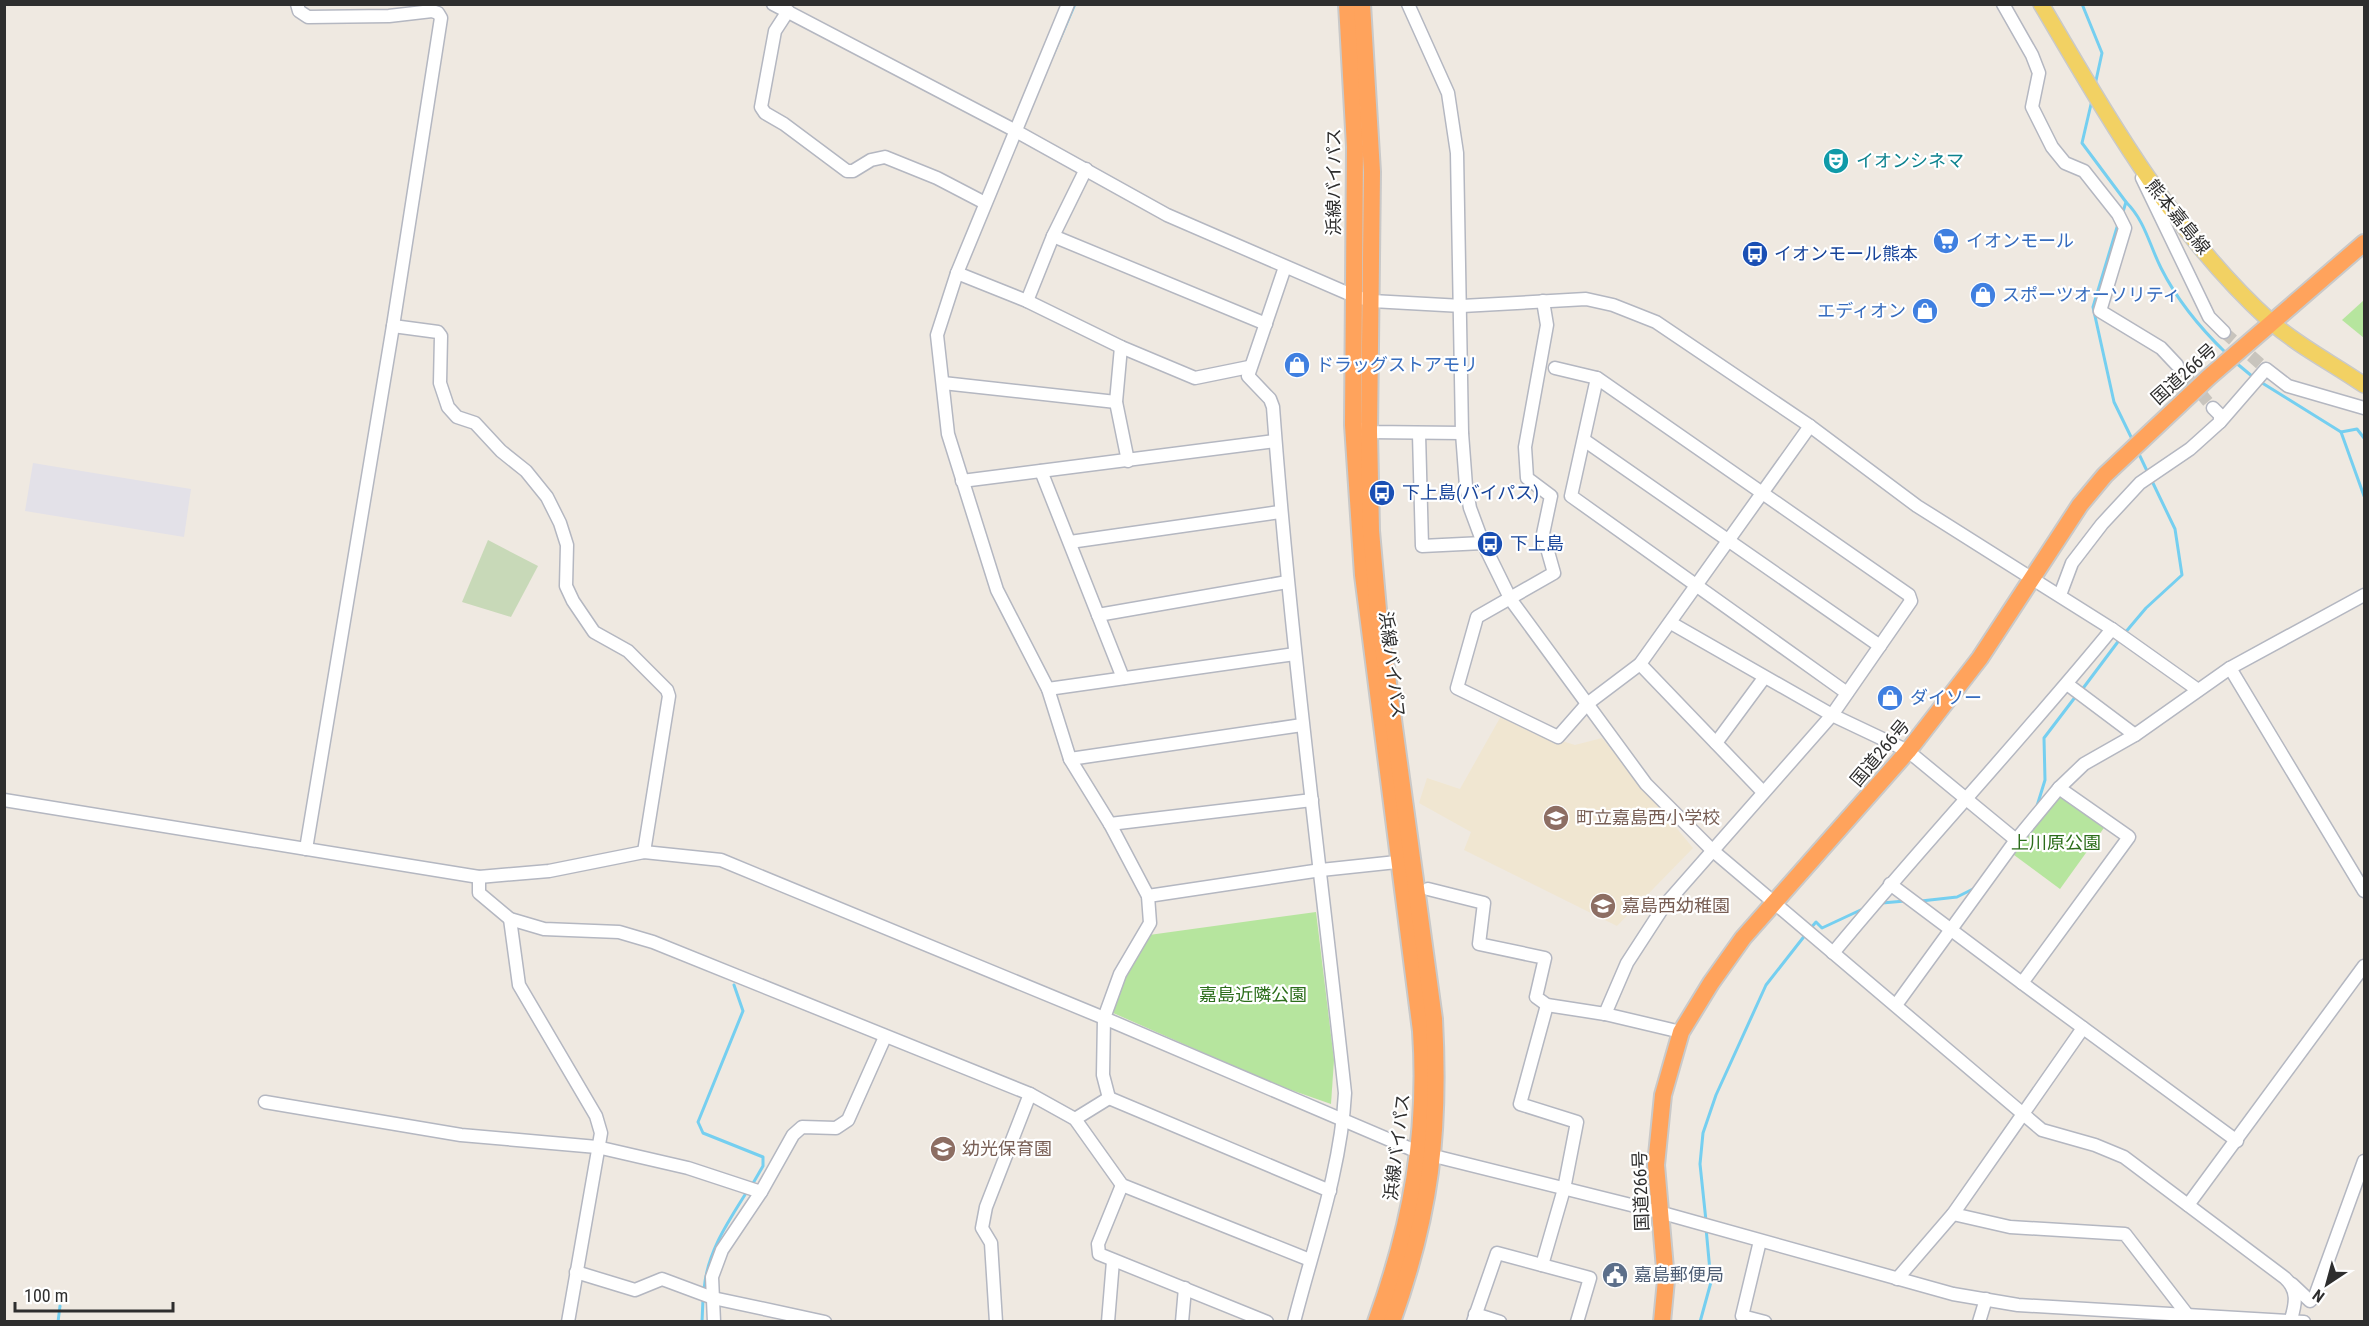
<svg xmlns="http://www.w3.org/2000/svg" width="2369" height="1326" viewBox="0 0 2369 1326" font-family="'Roboto Condensed','Noto Sans JP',sans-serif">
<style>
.industrial{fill:#e3e1e8}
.education{fill:#f0e6d1}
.green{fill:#b6e59e}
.cemetery{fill:#c8d9b8}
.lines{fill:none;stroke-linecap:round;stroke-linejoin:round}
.stream{stroke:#75cff0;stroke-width:3}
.minor-tunnel{stroke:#c8c4bd;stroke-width:12;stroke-dasharray:12 6;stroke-linecap:butt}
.minor-casing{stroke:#b4b7c1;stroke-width:15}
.major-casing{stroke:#c9c9c9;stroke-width:18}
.highway-casing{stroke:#c9c9c9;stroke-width:20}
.minor{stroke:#fff;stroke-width:12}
.major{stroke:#f2d163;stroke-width:15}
.highway{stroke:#ffa35c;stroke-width:16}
.labels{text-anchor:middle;stroke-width:4.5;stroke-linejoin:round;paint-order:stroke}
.culture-label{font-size:18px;fill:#0d838f;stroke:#fff;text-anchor:start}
.street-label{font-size:18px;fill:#2e2e2e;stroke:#fff}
.shop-label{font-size:18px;fill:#366cbe;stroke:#fff;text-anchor:start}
.transit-label{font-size:18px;fill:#164399;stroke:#fff;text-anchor:start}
.education-label{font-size:18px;fill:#785e54;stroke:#fff;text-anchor:start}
.park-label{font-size:18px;fill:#2c6e1b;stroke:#fff}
.service-label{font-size:18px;fill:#4e5e75;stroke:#fff;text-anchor:start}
</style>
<rect width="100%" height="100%" fill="#efe9e1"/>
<polygon class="industrial" points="33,463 191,489 184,537 25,511"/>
<polygon class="education" points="1501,716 1540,734 1575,745 1602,738 1693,848 1617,926 1464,850 1471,832 1419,803 1427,778 1460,789"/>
<g class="green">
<polygon points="2364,300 2364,338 2342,320"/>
<polygon points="2061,789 2106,825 2060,889 2010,852"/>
<polygon points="1316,912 1334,1060 1331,1104 1274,1084 1111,1012 1125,976 1149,935"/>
</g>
<polygon class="cemetery" points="488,540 538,566 511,617 462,602"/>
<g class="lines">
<g class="stream">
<polyline points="2082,4 2102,53 2095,85"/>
<polyline points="1053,55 1075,4"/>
<polyline points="2092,100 2082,143 2126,202 2122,215"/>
<path d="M2126,202C2145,221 2149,244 2161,268C2177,300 2200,328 2226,353"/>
<polyline points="2118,224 2093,307 2114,402 2133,441"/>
<polyline points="2235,362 2253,377"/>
<polyline points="2259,381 2341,432 2364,496"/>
<polyline points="2341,432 2357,429 2364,438"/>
<polyline points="2138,452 2148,473"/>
<polyline points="2124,634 2146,608 2182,575 2175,529 2151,479"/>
<polyline points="2081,691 2120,639"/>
<polyline points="2037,806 2045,780 2044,738 2076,696"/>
<polyline points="1921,901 1957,897 1975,888"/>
<polyline points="1882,903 1905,901"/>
<polyline points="1810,929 1816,922 1822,928 1867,907"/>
<polyline points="734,985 743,1011 698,1122 703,1133 763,1157 763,1166 752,1185"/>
<polyline points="1706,1221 1700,1164 1703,1133 1716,1095 1766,985 1806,934"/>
<path d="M704,1290C707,1252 728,1222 748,1190"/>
<polyline points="58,1322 60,1306"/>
<polyline points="702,1322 703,1299"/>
<polyline points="1700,1322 1711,1282 1706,1228"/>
</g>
<g class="minor-tunnel">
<polyline points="2224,332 2266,369"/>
<polyline points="2177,365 2213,408"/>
</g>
<g class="minor-casing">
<g id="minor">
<polyline points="297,4 299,11 308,17 389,16 432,11 438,13 441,18 393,326 306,849"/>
<polyline points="773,4 1014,130 1167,215 1354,296 1372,301 1462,306 1586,299 1613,305 1656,322 1810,426 1917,506 2112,629 2198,690"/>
<polyline points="1068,4 957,273 937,335 948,434 997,590 1048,689 1070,759 1110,824 1148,896 1150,923 1120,974 1104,1018 1103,1075 1109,1098"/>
<path d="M1408,4L1448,93L1457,153L1462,433L1466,486L1470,508L1483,543L1511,600L1646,784L1712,850L2042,1130L2095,1145L2124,1157L2285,1278C2298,1290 2296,1303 2291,1319"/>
<polyline points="2003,4 2032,55 2039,73 2032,107 2052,147 2065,163 2084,171 2118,214 2125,228 2100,311 2161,348 2177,365"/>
<polyline points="788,11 775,31 761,107 765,113 784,124 847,171 853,171 871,160 885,157 937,178 985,203"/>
<polyline points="2142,178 2209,317 2224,332"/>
<polyline points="1053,236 1266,324"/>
<path d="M1285,267L1248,376L1270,399L1273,407C1290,637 1320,864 1345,1093C1341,1170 1313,1247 1294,1322"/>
<polyline points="957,273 1027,301 1121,347 1195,378 1249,367"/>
<polyline points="1027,301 1053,236 1086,169"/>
<polyline points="1543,301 1547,325 1525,447 1527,478 1551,496 1543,534 1554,573 1477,617 1457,688 1558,737 1587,704 1640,664 1810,426"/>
<polyline points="393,326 438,332 441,336 440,383 448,407 457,417 475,423 501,451 526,471 547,497 560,523 567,545 566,586 573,601 594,632 628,651 667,690 669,696 644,852"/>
<polyline points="1121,347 1116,402 1128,461"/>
<polyline points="1555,368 1597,378 1909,595 1911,601 1832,715 1664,906 1627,963 1605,1014"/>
<polyline points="1597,378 1571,496 1847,693"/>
<polyline points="943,383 1116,402"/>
<polyline points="2220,422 2266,369 2288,386 2364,408"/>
<polyline points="1362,429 1369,432 1462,433"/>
<polyline points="1419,434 1422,546 1483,543"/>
<polyline points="1584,440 1880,646"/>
<polyline points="1041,471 1123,678"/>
<polyline points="962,481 1275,441"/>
<polyline points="1070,542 1280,512"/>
<polyline points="2060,595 2072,563 2102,524 2140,483 2190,449 2220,422 2220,415 2213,408"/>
<polyline points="1098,615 1287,582"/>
<polyline points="1671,623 1832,715 1908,751 2016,840"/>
<polyline points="1640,664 1763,792"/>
<polyline points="2230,668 2364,891"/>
<polyline points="2067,684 2135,735"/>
<polyline points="1048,689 1295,654"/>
<polyline points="1716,743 1764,678"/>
<polyline points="1070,759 1302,725"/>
<polyline points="4,800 479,877 549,871 644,852 721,860 1104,1018 1418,1152 1659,1212 1953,1294 2018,1305 2304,1322"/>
<polyline points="1110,824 1312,800"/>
<polyline points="479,877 479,893 510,919 544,929 619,932 653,942 1030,1094 1075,1119 1122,1185 1310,1260"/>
<polyline points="1890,884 2022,983 2129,837 2059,788"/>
<polyline points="1428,889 1484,903 1479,944 1545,958 1536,997 1547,1005 1605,1014 1681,1032"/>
<polyline points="1148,896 1321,870 1406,861"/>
<polyline points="510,919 519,985 596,1116 601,1133 568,1322"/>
<path d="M1833,953C1924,843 2022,739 2112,629"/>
<polyline points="2022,983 2237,1141"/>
<polyline points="1896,1005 2016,840 2059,788 2084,764 2135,735 2230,668 2364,595"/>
<polyline points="1109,1098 1330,1191"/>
<polyline points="265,1102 461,1135 597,1147 688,1168 761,1192"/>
<polyline points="1075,1119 1109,1098"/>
<polyline points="1122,1185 1098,1244 1099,1254 1267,1322"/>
<polyline points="2188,1205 2364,966"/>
<polyline points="1953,1214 2010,1227 2125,1234 2186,1313"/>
<polyline points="1760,1241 1742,1316 1765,1322"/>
<polyline points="1542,1265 1564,1189 1577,1122 1520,1104 1547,1005"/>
<polyline points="576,1272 635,1290 662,1279 713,1298 825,1322"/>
<polyline points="1897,1279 1953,1214 2083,1028"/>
<polyline points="2292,1284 2310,1301 2315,1296 2364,1161"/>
<polyline points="1475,1314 1500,1322"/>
<polyline points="714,1322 712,1277 722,1250 761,1192 793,1135 802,1127 836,1128 848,1120 885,1037"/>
<polyline points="996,1322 991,1243 982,1228 986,1207 1030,1094"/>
<polyline points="1108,1322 1113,1261"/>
<polyline points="1182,1322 1185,1288"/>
<polyline points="1473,1322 1497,1253 1590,1278 1577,1322"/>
<polyline points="1979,1322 1986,1299"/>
</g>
</g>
<g class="major-casing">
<path id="major" d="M2041,4C2108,117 2172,232 2270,321C2298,346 2334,364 2364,385"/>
</g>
<g class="highway-casing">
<g id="highway">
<path d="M1347,4L1355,147L1353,425L1363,575L1421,1031C1428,1134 1411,1225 1376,1322"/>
<path d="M1362,4L1372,172L1369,432L1371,531L1378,610L1434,1019C1440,1133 1431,1213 1392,1322"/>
<polyline points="1662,1322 1666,1280 1656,1165 1663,1095 1681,1032 1711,983 1743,938 1908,751 1980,658 2080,505 2105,475 2209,377 2364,243"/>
</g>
</g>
<use href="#minor" class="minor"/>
<use href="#major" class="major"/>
<use href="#highway" class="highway"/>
</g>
<defs>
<g id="theatre-disc" transform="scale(1.35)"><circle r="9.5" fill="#0f9aa8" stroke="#fff"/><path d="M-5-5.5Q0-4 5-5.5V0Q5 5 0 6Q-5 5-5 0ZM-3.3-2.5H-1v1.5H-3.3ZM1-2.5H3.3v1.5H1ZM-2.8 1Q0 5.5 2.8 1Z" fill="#fff"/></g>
<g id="supermarket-disc" transform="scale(1.35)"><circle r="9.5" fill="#3f7fe0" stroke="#fff"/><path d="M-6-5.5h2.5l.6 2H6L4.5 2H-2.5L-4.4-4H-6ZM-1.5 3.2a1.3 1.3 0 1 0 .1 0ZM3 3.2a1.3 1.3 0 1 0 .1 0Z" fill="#fff"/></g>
<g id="bus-disc" transform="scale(1.35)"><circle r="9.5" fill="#1a4fb4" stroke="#fff"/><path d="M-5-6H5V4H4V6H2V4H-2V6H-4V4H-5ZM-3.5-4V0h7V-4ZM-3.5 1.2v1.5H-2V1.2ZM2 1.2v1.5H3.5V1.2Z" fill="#fff"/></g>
<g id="shop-disc" transform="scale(1.35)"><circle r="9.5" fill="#3f7fe0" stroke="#fff"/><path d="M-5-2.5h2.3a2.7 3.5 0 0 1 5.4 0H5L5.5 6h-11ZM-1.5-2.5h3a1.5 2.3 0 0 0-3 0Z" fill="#fff"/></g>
<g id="school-disc" transform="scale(1.35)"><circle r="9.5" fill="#8d6e63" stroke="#fff"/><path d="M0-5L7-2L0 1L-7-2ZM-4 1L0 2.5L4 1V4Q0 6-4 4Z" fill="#fff"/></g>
<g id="civic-disc" transform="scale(1.35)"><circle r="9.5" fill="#5c6f8a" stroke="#fff"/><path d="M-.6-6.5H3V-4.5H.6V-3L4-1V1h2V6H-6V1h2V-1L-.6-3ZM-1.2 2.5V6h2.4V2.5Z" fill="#fff"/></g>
</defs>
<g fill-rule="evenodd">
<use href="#theatre-disc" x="1836" y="161"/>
<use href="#supermarket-disc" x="1946" y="241"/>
<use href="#bus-disc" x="1755" y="254"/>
<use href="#shop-disc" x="1983" y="295"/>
<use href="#shop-disc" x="1925" y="311"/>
<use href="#shop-disc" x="1297" y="365"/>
<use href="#bus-disc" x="1382" y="493"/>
<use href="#bus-disc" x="1490" y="544"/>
<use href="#shop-disc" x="1890" y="698"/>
<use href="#school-disc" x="1556" y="818"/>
<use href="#school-disc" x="1603" y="906"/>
<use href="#school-disc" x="943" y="1149"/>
<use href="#civic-disc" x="1615" y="1275"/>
</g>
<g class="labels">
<g class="culture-label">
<text x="1856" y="167">イオンシネマ</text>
</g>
<g class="street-label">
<text transform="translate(1334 182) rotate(-90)" y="6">浜線バイパス</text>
<text transform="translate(2178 217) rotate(51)" y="6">熊本嘉島線</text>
<text transform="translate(2184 374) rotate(-42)" y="6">国道266号</text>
<text transform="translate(1392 665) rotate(83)" y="6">浜線バイパス</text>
<text transform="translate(1880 753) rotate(-50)" y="6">国道266号</text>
<text transform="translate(1397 1147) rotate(-83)" y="6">浜線バイパス</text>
<text transform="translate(1641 1191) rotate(-92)" y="6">国道266号</text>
</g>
<g class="shop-label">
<text x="1966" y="247">イオンモール</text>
<text x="2002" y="301">スポーツオーソリティ</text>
<text x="1906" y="317" text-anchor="end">エディオン</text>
<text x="1316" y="371">ドラッグストアモリ</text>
<text x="1910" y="704">ダイソー</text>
</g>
<g class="transit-label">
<text x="1774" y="260">イオンモール熊本</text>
<text x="1402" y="499">下上島(バイパス)</text>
<text x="1510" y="550">下上島</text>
</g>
<g class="education-label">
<text x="1576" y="824">町立嘉島西小学校</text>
<text x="1622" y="912">嘉島西幼稚園</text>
<text x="962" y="1155">幼光保育園</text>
</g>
<g class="park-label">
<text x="2056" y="849">上川原公園</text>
<text x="1253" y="1001">嘉島近隣公園</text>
</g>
<g class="service-label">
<text x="1634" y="1281">嘉島郵便局</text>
</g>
</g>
<rect width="2369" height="1326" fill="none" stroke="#2e2e2e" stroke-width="12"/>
<g transform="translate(2327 1284) rotate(216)" stroke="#ffffff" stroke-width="4.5" paint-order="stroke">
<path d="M0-4.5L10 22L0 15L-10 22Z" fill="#2e2e2e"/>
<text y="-9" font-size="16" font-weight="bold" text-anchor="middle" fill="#2e2e2e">N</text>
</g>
<path d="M15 1302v9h158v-9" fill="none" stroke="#2e2e2e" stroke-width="3"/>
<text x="24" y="1302" font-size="18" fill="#2e2e2e" stroke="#ffffff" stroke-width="4.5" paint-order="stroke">100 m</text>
</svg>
